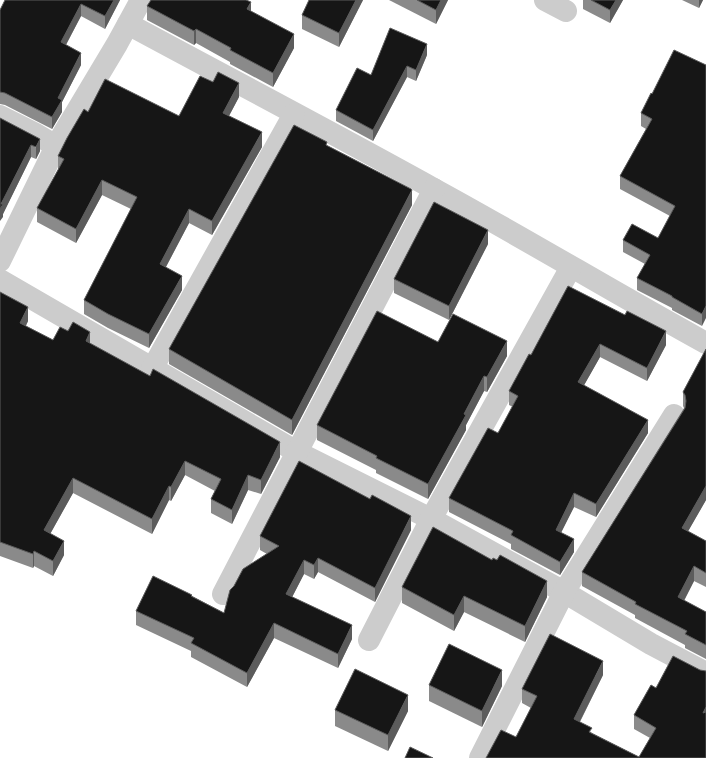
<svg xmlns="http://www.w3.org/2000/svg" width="706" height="758" viewBox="0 0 706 758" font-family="'IBM Plex Sans',sans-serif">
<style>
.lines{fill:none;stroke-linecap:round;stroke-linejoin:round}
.minor{stroke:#ccc;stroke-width:22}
.wall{fill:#8a8a8a}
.shaded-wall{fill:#5c5c5c}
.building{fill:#161616;stroke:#5c5c5c}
</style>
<rect width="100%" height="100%" fill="#fff"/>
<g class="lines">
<g class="minor">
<polyline points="545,0 566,11"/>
<path d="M128,24C230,79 333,133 434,189C526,239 615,293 706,343"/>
<polyline points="0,116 34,133 56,146"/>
<polyline points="0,261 56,146 117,44 141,0"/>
<polyline points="0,280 297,452 431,519 564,592 651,644 706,673"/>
<polyline points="152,369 294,114"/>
<polyline points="223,594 434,189"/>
<polyline points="369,640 431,519 571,267"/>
<polyline points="480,758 564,592 674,415"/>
</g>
</g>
<g class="wall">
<polygon points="120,0 105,29 81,16 66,45 81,65 62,102 62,112 52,129 5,105 0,104 0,10"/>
<polygon points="363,0 339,47 302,29 302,15"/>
<polygon points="389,0 448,0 436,24"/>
<polygon points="583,0 623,0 610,23 583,9"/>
<polygon points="682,0 703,0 699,8"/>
<polygon points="147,6 251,11 294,48 273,87 230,64 230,62 196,43 194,45 147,20"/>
<polygon points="427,55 416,81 407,77 373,141 336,121 336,110 371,75"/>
<polygon points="706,65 702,326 672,310 672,308 637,290 637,278 645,264 623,252 623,240 658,238 670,216 620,189 620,176 646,129 641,126 641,113 652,94"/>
<polygon points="239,97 229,116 262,147 212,235 189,223 166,267 182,290 149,348 108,328 84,314 84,300 131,209 102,195 76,243 37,222 37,208 58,170 58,156 88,112 179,116"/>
<polygon points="0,118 40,151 36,159 31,157 3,214 3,217"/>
<polygon points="327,146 412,205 292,435 169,364 169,349"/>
<polygon points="488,244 449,320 394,293 394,279"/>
<polygon points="568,286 666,345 647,381 600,357 584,385 648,433 596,517 574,507 561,532 574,552 560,575 511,549 511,544 449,512 449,498 498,433 513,407 509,405 509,391 531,355"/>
<polygon points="0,292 28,321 26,326 53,340 90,344 280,457 261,494 248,490 232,524 211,513 211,499 215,491 185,475 171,501 169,500 152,534 73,493 50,534 64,555 53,576 34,566 33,568 0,556"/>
<polygon points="438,342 507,356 487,392 484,391 466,425 466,430 428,499 376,473 376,470 317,440 317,425"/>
<polygon points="706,349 706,500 688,531 706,541 706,587 694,581 684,601 706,612 706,659 685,648 685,645 635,618 635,615 582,586 582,572 684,408 683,406 683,392"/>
<polygon points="411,530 375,602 318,572 314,579 304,574 292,597 352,639 338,668 274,638 247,687 191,657 191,651 136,625 136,611 192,596 224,613 267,554 260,550 260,536"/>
<polygon points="402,587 547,597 525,642 464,612 454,631 402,603"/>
<polygon points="603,675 580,722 592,733 639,757 650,738 634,729 634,715 651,685 706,758 486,758 516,737 531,708 522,703 522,689"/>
<polygon points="429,685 502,686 482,727 429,701"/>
<polygon points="335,710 408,711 388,751 335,726"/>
</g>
<g class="shaded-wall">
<polygon points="114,0 120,0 105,29 105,16"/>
<polygon points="356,0 363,0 339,47 339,33"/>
<polygon points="441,0 448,0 436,24 436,10"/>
<polygon points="616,0 623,0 610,23 610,10"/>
<polygon points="699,0 703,0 699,8"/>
<polygon points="251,2 251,16 247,9"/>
<polygon points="81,4 81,16 61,54 61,42"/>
<polygon points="196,29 196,43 194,45 194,31"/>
<polygon points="294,34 294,48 273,87 273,73"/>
<polygon points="427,44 427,55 416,81 416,70"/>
<polygon points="81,53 81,65 62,102 62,112 52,129 52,117 58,98"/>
<polygon points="407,66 407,77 373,141 373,130"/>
<polygon points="239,83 239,97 223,127 223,113"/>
<polygon points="262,132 262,147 212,235 212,221"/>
<polygon points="40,139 40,151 36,159 36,147"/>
<polygon points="31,145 31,157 3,214 3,217 0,221 0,209 1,204"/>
<polygon points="102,180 102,195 76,243 76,229"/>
<polygon points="412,190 412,205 292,435 292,420"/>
<polygon points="189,209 189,223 160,278 160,264"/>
<polygon points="488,230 488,244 449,320 449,306"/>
<polygon points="182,276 182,290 149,348 149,334"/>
<polygon points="706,306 706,318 702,326 702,314"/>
<polygon points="28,307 28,321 20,337 20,323"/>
<polygon points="666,331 666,345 647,381 647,368"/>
<polygon points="90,332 90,347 86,341"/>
<polygon points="507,341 507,356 487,392 487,377"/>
<polygon points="600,344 600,357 578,396 578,382"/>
<polygon points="484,376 484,391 466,425 466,430 428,499 428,484"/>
<polygon points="648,420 648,433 596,517 596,504"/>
<polygon points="280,442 280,457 261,494 261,480"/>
<polygon points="185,461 185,475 171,501 171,487"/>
<polygon points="248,475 248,490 232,524 232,510"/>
<polygon points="73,478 73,493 44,545 44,530"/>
<polygon points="169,486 169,500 152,534 152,519"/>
<polygon points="706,486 706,500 682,542 682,528"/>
<polygon points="574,493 574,507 556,543 556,530"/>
<polygon points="411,516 411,530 375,602 375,588"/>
<polygon points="574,539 574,552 560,575 560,562"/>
<polygon points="64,541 64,555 53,576 53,561"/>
<polygon points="34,551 34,566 33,568 33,554"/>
<polygon points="318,558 318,572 314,579 314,565"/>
<polygon points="304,560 304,574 286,609 286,594"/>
<polygon points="694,566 694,581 678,612 678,597"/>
<polygon points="547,581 547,597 525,642 525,626"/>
<polygon points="464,596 464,612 454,631 454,615"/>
<polygon points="274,623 274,638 247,687 247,673"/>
<polygon points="352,625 352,639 338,668 338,654"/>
<polygon points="603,661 603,675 574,733 574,719"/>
<polygon points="502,670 502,686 482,727 482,711"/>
<polygon points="408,695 408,711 388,751 388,735"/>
<polygon points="706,707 706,721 703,713"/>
</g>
<g class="building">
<polygon points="5,0 114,0 105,16 81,4 61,42 81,53 58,98 62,100 52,117 5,93 0,92 0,10"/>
<polygon points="151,0 246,0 251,2 247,9 294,34 273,73 230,50 231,48 196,29 194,31 147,6"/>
<polygon points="309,0 356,0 339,33 302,15"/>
<polygon points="417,0 441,0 436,10"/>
<polygon points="591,0 616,0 610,10"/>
<polygon points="390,28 427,44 416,70 407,66 373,130 336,110 357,68 371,75"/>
<polygon points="674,50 706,65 706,306 702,314 672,297 672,296 637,278 650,255 623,240 632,224 658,238 675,206 620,176 652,119 641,113 651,93 652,94"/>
<polygon points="218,72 239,83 223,113 262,132 212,221 189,209 160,264 182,276 149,334 108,314 84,300 137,197 102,180 76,229 37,208 64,159 58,156 67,138 84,109 88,112 105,79 179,116 200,76 213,82"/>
<polygon points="0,118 40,139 36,147 31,145 1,204 3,204 0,209"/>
<polygon points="294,125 327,142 326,145 411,189 412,190 292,420 169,349"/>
<polygon points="434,202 488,230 449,306 394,279"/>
<polygon points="568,286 625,315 627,311 666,331 647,368 600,344 578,382 648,420 596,504 574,493 556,530 574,539 560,562 511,535 513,531 449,498 488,428 498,433 518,396 509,391 529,354 531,355"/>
<polygon points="0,292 28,307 20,323 53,340 60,327 68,331 73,322 90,332 86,341 150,376 153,369 280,442 261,480 248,475 232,510 211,499 221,479 185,461 171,487 169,486 152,519 73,478 44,530 64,541 53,561 34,551 33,554 0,542"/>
<polygon points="377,311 438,342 453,314 507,341 487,377 484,376 464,414 466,415 428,484 376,458 377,456 317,425"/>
<polygon points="706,349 706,486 682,528 706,541 706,573 694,566 678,597 706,612 706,645 685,634 687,631 635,604 636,602 582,572 685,408 686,401 685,395 683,392"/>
<polygon points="299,461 370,499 372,495 411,516 375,588 318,558 314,565 304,560 286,594 352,625 338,654 274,623 247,673 191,643 194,638 136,611 153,576 192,595 191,596 224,613 230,590 234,586 243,569 279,546 260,536"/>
<polygon points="433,527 492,560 493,558 497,560 500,555 547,581 525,626 464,596 454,615 402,587"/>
<polygon points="550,634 603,661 574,719 592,728 589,732 639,757 656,728 634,715 651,685 656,688 673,656 700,670 706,671 706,707 703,713 706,712 706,758 486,758 501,730 516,737 537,696 522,689"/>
<polygon points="449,644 502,670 482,711 429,685"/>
<polygon points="355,669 408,695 388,735 335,710"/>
<polygon points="410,747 433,758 405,758"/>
</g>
</svg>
